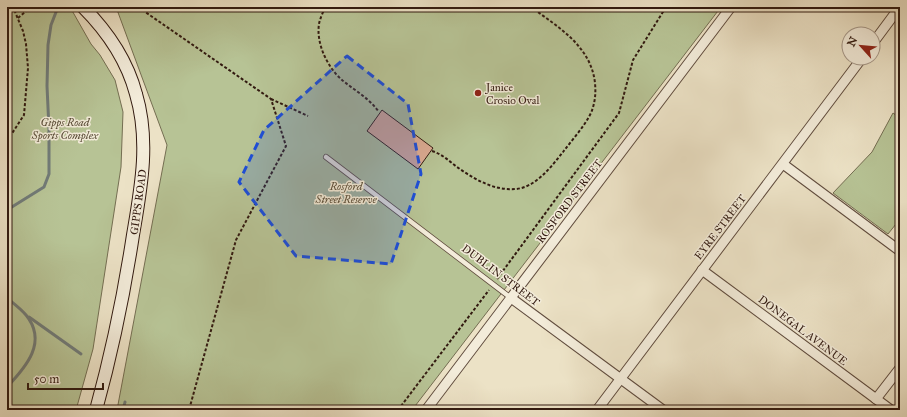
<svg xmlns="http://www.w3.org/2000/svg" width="907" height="417" viewBox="0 0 907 417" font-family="'IM FELL Great Primer',serif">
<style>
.green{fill:#b7c395;stroke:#746e52}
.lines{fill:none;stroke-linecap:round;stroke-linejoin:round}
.stream{stroke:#717b78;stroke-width:3}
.building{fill:#dbab93;stroke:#321a10}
.lane-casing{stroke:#604c3e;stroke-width:6}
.street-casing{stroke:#604c3e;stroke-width:11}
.secondary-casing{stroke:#321a10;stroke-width:14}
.path{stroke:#321a10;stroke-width:2;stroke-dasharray:3 2;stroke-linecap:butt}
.lane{stroke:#f3ecda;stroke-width:4.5}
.street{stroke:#f3ecda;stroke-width:9}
.secondary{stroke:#f3ecda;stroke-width:12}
.marked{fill:#1d4ed8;fill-opacity:0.2;stroke:#1d4ed8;stroke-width:3;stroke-dasharray:8 5;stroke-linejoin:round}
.poi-dot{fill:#8f2418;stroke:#f3ecda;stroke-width:1.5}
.labels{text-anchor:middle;stroke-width:3;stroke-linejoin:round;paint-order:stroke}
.poi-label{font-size:11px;fill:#321a10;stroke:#f3ecda;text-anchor:start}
.park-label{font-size:11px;font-style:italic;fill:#5a4d38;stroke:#f3ecda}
.street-label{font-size:11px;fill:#321a10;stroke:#f3ecda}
</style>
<rect width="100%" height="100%" fill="#ece2c6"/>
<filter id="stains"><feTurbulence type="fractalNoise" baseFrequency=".005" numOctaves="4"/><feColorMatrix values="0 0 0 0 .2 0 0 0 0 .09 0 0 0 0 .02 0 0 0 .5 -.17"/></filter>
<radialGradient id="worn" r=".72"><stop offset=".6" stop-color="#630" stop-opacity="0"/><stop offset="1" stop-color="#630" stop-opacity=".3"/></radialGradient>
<g class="green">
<polygon points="7,7 70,7 91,44 100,55 115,80 123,112 121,167 93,349 76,410 7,410"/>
<polygon points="116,7 721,7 412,410 117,410 167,145"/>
<polygon points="893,113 900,118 900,219 888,234 833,193 872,152"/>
</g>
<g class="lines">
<g class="stream">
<polyline points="7,210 44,187 49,174 49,129 47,86 48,45 51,25 58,7"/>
<path d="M7,298C13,303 20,308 26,315C48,342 26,367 7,387"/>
<polyline points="29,317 81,354"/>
<polyline points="123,410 125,402"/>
</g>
</g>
<polygon class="building" points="382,110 433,148 418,169 367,131"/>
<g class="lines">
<g class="lane-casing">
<polyline id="lane" points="326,157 511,298"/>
</g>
<g class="street-casing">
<g id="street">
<polyline points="873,43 896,12"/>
<polyline points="783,164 900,251"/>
<polyline points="702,270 891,410"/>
<polyline points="511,298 663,410"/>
<polyline points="876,399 900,368"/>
<polyline points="426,410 731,7"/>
<polyline points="597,410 862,58"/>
</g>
</g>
<g class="secondary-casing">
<path id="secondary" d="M83,7C108,32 127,60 136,94C150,141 141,188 133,235C124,294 112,352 96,410"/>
</g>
<g class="path">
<polyline points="138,7 271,99 286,146 236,240 189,410"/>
<path d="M325,7C323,13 320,18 319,24C316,43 327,67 342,80C354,90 369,98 379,112"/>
<polyline points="18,18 31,7"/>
<polyline points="271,99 308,116"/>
<polyline points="7,141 24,115 28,68 26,44 23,31 13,7"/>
<path d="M432,151C442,154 449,161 457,167C474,179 494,191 516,189C536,187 551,167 563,152C572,140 584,127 591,113C595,103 596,94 595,83C591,46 558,27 531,7"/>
<polyline points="497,279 619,113 633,60 666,7"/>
<polyline points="398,410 489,290"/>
</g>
<use href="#lane" class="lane"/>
<use href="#street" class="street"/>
<use href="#secondary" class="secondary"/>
</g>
<path class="marked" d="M347,56L408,104L421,174L391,264L296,256L239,182L264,130Z"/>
<circle class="poi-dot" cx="478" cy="93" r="4"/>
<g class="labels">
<g class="poi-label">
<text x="486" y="91">Janice<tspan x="486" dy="13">Crosio Oval</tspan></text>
</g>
<g class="park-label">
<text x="65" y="126">Gipps Road<tspan x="65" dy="13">Sports Complex</tspan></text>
<text x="346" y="190">Rosford<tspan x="346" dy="13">Street Reserve</tspan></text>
</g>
<g class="street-label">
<text transform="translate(569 201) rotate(-53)" y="4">ROSFORD STREET</text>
<text transform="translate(138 202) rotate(-82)" y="4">GIPPS ROAD</text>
<text transform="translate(720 227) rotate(-53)" y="4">EYRE STREET</text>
<text transform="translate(501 275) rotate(37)" y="4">DUBLIN STREET</text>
<text transform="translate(803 330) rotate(37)" y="4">DONEGAL AVENUE</text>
</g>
</g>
<rect width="907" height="417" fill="none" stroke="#ece2c6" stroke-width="24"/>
<rect x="8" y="8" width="891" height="401" fill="none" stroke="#321a10" stroke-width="2"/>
<rect x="12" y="12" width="883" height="393" fill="none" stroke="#321a10"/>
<g transform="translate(861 46) rotate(297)"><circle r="19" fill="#f3ecda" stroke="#a69889"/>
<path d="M0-3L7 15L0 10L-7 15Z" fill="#8f2418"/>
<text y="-6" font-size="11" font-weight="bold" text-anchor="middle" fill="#321a10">N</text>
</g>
<path d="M28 383v6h75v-6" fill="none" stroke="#321a10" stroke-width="2"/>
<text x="34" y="383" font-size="12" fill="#321a10" stroke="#f3ecda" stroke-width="3" paint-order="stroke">50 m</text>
<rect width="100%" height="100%" filter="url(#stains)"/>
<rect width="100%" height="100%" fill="url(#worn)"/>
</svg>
